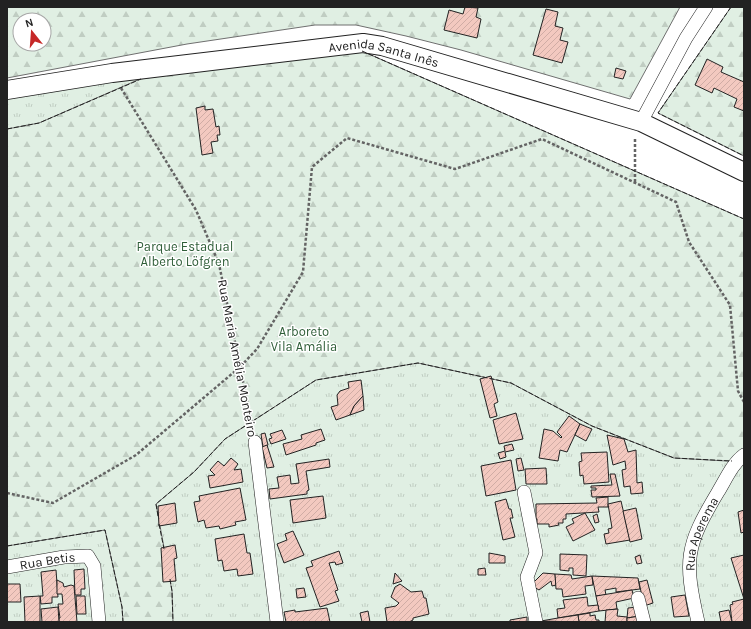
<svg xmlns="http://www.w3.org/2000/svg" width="751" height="629" viewBox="0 0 751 629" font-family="Karla,sans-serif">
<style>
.grass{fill:url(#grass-tufts);stroke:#6f6f6f}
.forest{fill:url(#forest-firs);stroke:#6f6f6f;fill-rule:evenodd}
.building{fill:url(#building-hatch);stroke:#222}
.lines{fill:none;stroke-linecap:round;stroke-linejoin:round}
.street-casing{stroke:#222;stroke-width:14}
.secondary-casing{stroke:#222;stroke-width:20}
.path{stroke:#646464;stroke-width:2.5;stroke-dasharray:3 2;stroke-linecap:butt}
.street{stroke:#fff;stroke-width:13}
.secondary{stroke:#fff;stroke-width:18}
.fence{stroke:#222;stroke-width:1;stroke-dasharray:5 2;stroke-linecap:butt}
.labels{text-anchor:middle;stroke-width:3;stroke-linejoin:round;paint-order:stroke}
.street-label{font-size:13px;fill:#222;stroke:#fff}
.park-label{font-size:13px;fill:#2f5e38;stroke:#fff}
</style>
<defs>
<pattern id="grass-tufts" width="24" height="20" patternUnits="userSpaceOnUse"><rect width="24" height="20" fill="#e0efe3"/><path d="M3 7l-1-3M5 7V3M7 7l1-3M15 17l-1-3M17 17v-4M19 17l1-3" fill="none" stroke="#c0cdc2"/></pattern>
<pattern id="forest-firs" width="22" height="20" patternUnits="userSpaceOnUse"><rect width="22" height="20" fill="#e0efe3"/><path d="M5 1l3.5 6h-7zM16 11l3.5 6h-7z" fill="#c0cdc2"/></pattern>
<pattern id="building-hatch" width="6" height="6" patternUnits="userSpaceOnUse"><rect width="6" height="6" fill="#f3c9c0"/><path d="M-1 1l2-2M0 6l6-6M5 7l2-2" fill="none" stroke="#d0aca5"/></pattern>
</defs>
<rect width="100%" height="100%" fill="#fff"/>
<polygon class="grass" points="355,48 744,221 744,622 7,622 7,91"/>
<g class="forest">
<path d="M7,7H680L630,99L461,50L406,36L356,25H315L187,44L7,78ZM20,20H44V44H20Z"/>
<polygon points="731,7 744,7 744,156 658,113"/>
<polygon points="355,48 744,219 744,462 674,458 592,426 511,383 418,363 316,380 225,439 194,472 156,504 172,591 173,622 123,622 122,607 105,530 7,546 7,129 39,123 140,79"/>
</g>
<g class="building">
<polygon points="465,7 478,8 476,17 481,19 477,38 444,30 449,10 463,14"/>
<polygon points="546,9 558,12 555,26 563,28 560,40 568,42 562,63 533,55"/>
<polygon points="707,59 723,67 721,72 744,82 744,111 734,107 737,99 714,88 712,93 695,85"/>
<polygon points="616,68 626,71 623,79 614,77"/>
<polygon points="205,106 205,110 213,109 216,127 219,126 220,135 217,135 218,141 211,142 213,153 202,155 196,108"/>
<polygon points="491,376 498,402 494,404 497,416 490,418 480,379"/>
<polygon points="361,380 363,396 354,406 350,415 336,420 331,407 338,405 337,395 340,391 349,388 348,382"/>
<polygon points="363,396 364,410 350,415 354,406"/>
<polygon points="516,413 523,439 499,444 493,420"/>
<polygon points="569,416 580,424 567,452 560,450 558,461 539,458 544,429 553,431 561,438 562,437 557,432"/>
<polygon points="580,424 592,429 586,441 575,435"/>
<polygon points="321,429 325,440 316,443 316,445 286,455 283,444 302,439 301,435"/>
<polygon points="282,430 286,439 271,444 269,439 272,438 270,434"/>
<polygon points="265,433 268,445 263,447 261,434"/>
<polygon points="607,435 624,439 628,452 636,450 637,483 642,482 643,493 631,494 630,486 624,487 622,470 626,469 625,461 613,465"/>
<polygon points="512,444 514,450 505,452 506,457 500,459 498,453 505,451 504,446"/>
<polygon points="267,445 274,467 267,468 262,447"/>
<polygon points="607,452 609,482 584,484 583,475 580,476 579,462 582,461 581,453"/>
<polygon points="231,458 238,464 234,470 241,469 243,482 210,488 208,476 215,475 210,470 218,461 224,466"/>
<polygon points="521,458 524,470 518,471 516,459"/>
<polygon points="329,459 330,467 306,471 309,490 307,491 307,494 270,499 269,489 279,488 277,477 290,475 291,484 299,483 296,464"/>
<polygon points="511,460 516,490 486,496 481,466"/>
<polygon points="546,468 547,484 526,484 525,469"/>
<polygon points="610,474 615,474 620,496 592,497 591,490 596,490 596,488 591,488 591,486 612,485"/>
<polygon points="240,488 246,520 235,522 236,525 220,529 219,526 206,528 204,520 198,522 194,502 200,501 199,496"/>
<polygon points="323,496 326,518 293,523 290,500"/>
<polygon points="608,497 608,507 598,507 599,512 566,514 566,519 563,519 563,523 558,523 559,525 549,527 549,524 537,524 537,519 536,519 536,504 597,503 596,498"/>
<polygon points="506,499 509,509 511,509 513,518 510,518 515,537 503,540 495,502"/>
<polygon points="621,501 630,540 606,544 604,534 609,533 608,529 612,528 608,504"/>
<polygon points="175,503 177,523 159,526 158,506"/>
<polygon points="636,508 642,539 630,542 623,511"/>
<polygon points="744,510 744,532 741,533 738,512"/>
<polygon points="585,513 595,530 573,541 566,527 574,523 572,519"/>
<polygon points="597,514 599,522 595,523 593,516"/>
<polygon points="293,531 304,555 284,563 277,544 287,540 285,534"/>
<polygon points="244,534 247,553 250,553 253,574 238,576 237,569 224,571 222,560 218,561 215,539"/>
<polygon points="175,545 177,558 174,559 176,581 163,582 161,548"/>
<polygon points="339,551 343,563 336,565 335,562 329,563 338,590 335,591 339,601 320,607 306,568 313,566 311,561"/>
<polygon points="489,553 505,556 505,563 489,563"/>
<polygon points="560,554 587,555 586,576 573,575 573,568 569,568 569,571 560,570"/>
<polygon points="640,555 642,563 637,564 635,557"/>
<polygon points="744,555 744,622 732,622 730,605 733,604 732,602 744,599 731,558"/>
<polygon points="485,568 486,575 478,575 478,569"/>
<polygon points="84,569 85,589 81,589 81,595 75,595 74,570"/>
<polygon points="56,570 58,597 52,597 52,603 41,604 40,596 43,596 41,572"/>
<polygon points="395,573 402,581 393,584"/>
<polygon points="543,573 555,574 556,585 552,586 551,581 539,590 534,587 532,584"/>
<polygon points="555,574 571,575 572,579 592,576 593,585 585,586 586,594 563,597 562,589 556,589"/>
<polygon points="592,576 638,578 640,589 616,592 616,588 605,590 606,595 596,596"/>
<polygon points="57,580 63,583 64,587 71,585 74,586 77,622 59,622 59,618 60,618 58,604 63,604 62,594 57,594"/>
<polygon points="647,580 653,603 644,606 639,582"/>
<polygon points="7,584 20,584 21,602 7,602"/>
<polygon points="400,584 411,592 422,591 424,598 426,598 429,614 413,618 413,620 409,622 387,622 385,608 396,606 399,603 391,597 395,587"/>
<polygon points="304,588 306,597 297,598 296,589"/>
<polygon points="632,590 634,598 616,602 617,609 599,611 596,596"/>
<polygon points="685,595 689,616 674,617 671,597"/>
<polygon points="40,596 40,622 25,622 24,597"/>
<polygon points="76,596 85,596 86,614 77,614"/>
<polygon points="587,597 588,606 598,605 599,611 558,618 557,609 565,608 563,600"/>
<polygon points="58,607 59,622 42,622 41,609"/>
<polygon points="638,607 640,616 627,618 628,608"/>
<polygon points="327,608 330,622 286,622 284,612 295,610 295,612"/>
<polygon points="618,609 617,616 627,617 627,622 605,622 606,610"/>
<polygon points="729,610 732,622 721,622 719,612"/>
<polygon points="368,611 370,622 362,622 360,613"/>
<polygon points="590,613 590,616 595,615 596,620 599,620 599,622 579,622 578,615"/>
<polygon points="578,615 579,622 541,621 558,618"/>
<polygon points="640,616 641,622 627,622 627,618"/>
<polygon points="527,617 527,622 510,622 510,620"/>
</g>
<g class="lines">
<g class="street-casing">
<g id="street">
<polyline points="641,122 686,38 706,7"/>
<polyline points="255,442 277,622"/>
<polyline points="524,492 536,553 527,577 536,622"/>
<path id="s1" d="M7,567L64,557L88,556L94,566L99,622"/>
<polyline points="638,598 644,622"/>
<path id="s2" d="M698,622C684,560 685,547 718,492C726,479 732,464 744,455"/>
</g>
</g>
<g class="secondary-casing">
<g id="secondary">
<path id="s3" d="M7,90L112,73L363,43L382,46L641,122L744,172"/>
</g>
</g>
<g class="path">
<polyline points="121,88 196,210 219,264 253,430"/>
<polyline points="635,182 635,137"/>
<polyline points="7,493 53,503 136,455 240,367 257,349 303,272 312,167 347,138 455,169 542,139 676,202 689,242 730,305 738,391 744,402"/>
</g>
<use href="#street" class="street"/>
<use href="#secondary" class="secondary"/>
<g class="fence">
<polyline points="731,7 658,113 744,156"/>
<polyline points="362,51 744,219"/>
<polyline points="7,129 39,123 141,79"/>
<polyline points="158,516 156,504 194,472 225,439 316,380 418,363 511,383 592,426 674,458 732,461"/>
<polyline points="159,524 164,549"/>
<polyline points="7,546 105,530 122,607 123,622"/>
<polyline points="170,579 172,591 173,622"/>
</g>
</g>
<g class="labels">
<g class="street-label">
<text dy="5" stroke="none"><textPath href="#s3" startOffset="381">Avenida Santa Inês</textPath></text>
<text transform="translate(238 358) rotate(79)" y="5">Rua Maria Amélia Monteiro</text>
<text dy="5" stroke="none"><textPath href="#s2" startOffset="91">Rua Aperema</textPath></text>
<text dy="5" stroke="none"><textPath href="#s1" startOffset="41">Rua Betis</textPath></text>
</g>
<g class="park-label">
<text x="185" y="251">Parque Estadual<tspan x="185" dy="15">Alberto Löfgren</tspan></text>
<text x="304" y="336">Arboreto<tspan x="304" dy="15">Vila Amália</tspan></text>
</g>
</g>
<rect width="751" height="629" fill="none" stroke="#222222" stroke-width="16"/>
<g transform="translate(32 32) rotate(343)"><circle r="19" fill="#ffffff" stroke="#a7a7a7"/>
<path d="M0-3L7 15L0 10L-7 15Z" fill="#c62828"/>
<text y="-6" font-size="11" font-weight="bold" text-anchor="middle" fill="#222222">N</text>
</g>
</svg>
